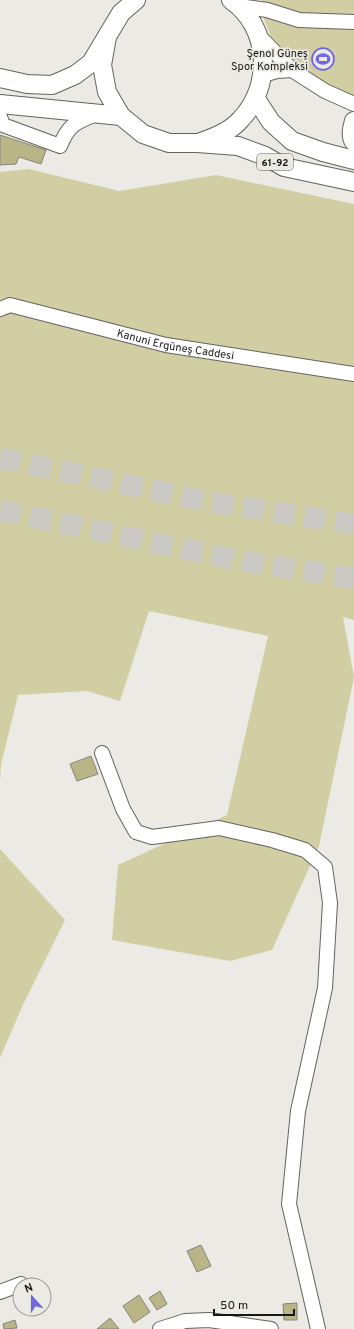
<svg xmlns="http://www.w3.org/2000/svg" width="354" height="1329" viewBox="0 0 354 1329" font-family="Overpass,sans-serif">
<style>
.green{fill:#d2cea4}
.building{fill:#bab586;stroke:#84837e}
.lines{fill:none;stroke-linecap:round;stroke-linejoin:round}
.highway-tunnel{stroke:#cbcac5;stroke-width:21;stroke-dasharray:21 10;stroke-linecap:butt}
.minor-casing{stroke:#63625d;stroke-width:16}
.major-casing{stroke:#63625d;stroke-width:20}
.minor{stroke:#fff;stroke-width:14}
.major{stroke:#fff;stroke-width:18}
.labels{text-anchor:middle;stroke-width:3.5;stroke-linejoin:round;paint-order:stroke}
.shield{fill:#ebeae4;stroke:#575654;stroke-width:1}
.shield-label{font-size:10px;font-weight:bold;fill:#181716}
.poi-label{font-size:11px;fill:#181716;stroke:#ebeae4;text-anchor:end}
.street-label{font-size:11px;fill:#181716;stroke:#ebeae4}
</style>
<rect width="100%" height="100%" fill="#ebeae4"/>
<g class="green">
<polygon points="262,0 354,0 354,101 309,74 274,45 261,11"/>
<polygon points="29,169 119,191 216,175 354,204 354,620 343,617 354,677 319,846 272,950 230,961 112,940 118,865 227,815 268,636 149,611 120,701 87,691 18,695 1,765 0,780 0,172"/>
<polygon points="0,849 65,920 21,1009 0,1058"/>
</g>
<g class="building">
<polygon points="0,135 46,150 41,164 19,157 16,164 0,165"/>
<polygon points="91,756 98,774 77,781 70,764"/>
<polygon points="201,1245 211,1266 197,1272 187,1251"/>
<polygon points="160,1291 167,1304 157,1310 149,1298"/>
<polygon points="139,1295 150,1312 134,1323 123,1306"/>
<polygon points="297,1303 297,1320 284,1320 283,1304"/>
<polygon points="110,1318 119,1329 97,1329"/>
<polygon points="15,1320 17,1328 4,1329 3,1324"/>
</g>
<g class="lines">
<g class="highway-tunnel">
<polyline points="0,458 216,503 354,524"/>
<polyline points="0,510 237,560 354,578"/>
</g>
<g class="minor-casing">
<g id="minor">
<polyline points="239,6 267,10 299,20 354,22"/>
<polyline points="259,36 292,70 277,71 263,75"/>
<polyline points="292,70 325,91 354,104"/>
<path d="M0,117L3,125L60,146C69,124 75,123 96,114"/>
<path id="s1" d="M0,309L10,305L166,345L354,374"/>
<polyline points="102,753 123,809 136,832 152,837 219,828 272,840 305,850 325,867 330,903 325,988 298,1111 289,1204 318,1329"/>
<polyline points="0,1292 21,1284"/>
<polyline points="160,1329 185,1321 209,1320 271,1329"/>
</g>
</g>
<g class="major-casing">
<g id="major">
<polyline points="107,37 102,65 107,92 121,116 143,134 169,143 197,143 238,146 265,156 284,167 354,182"/>
<polyline points="0,78 27,84 52,85 75,75 91,63 121,13 136,0"/>
<polyline points="256,99 271,122 292,141 323,152 354,160"/>
<polyline points="0,104 121,116"/>
<path d="M354,121C352,128 350,136 354,142"/>
<path d="M201,142C216,137 231,131 241,119C273,85 270,27 231,0"/>
</g>
</g>
<use href="#minor" class="minor"/>
<use href="#major" class="major"/>
</g>
<defs>
<g id="stadium-ring" transform="scale(1.15)"><circle r="9.5" fill="#ebeae4" stroke="#7067e1" stroke-width="1.5"/><path d="M0-5a6.5 5 0 1 0 0 10a6.5 5 0 1 0 0-10ZM-3.5-1.8h7v3.6h-7Z" fill="#7067e1"/></g>
</defs>
<g fill-rule="evenodd">
<use href="#stadium-ring" x="323" y="59"/>
</g>
<g class="labels">
<rect class="shield" x="257" y="154" width="36" height="16" rx="3"/>
<g class="shield-label">
<text x="275" y="166">61-92</text>
</g>
<g class="poi-label">
<text x="308" y="57">Şenol Güneş<tspan x="308" dy="13">Spor Kompleksi</tspan></text>
</g>
<g class="street-label">
<text dy="4" stroke="none"><textPath href="#s1" startOffset="181">Kanuni Ergüneş Caddesi</textPath></text>
</g>
</g>
<g transform="translate(32 1297) rotate(339)"><circle r="19" fill="#ebeae4" stroke="#979692"/>
<path d="M0-3L7 15L0 10L-7 15Z" fill="#7067e1"/>
<text y="-6" font-size="11" font-weight="bold" text-anchor="middle" fill="#181716">N</text>
</g>
<path d="M214 1309v6h80v-6" fill="none" stroke="#181716" stroke-width="2"/>
<text x="220" y="1309" font-size="12" fill="#181716" stroke="#ebeae4" stroke-width="3" paint-order="stroke">50 m</text>
</svg>
